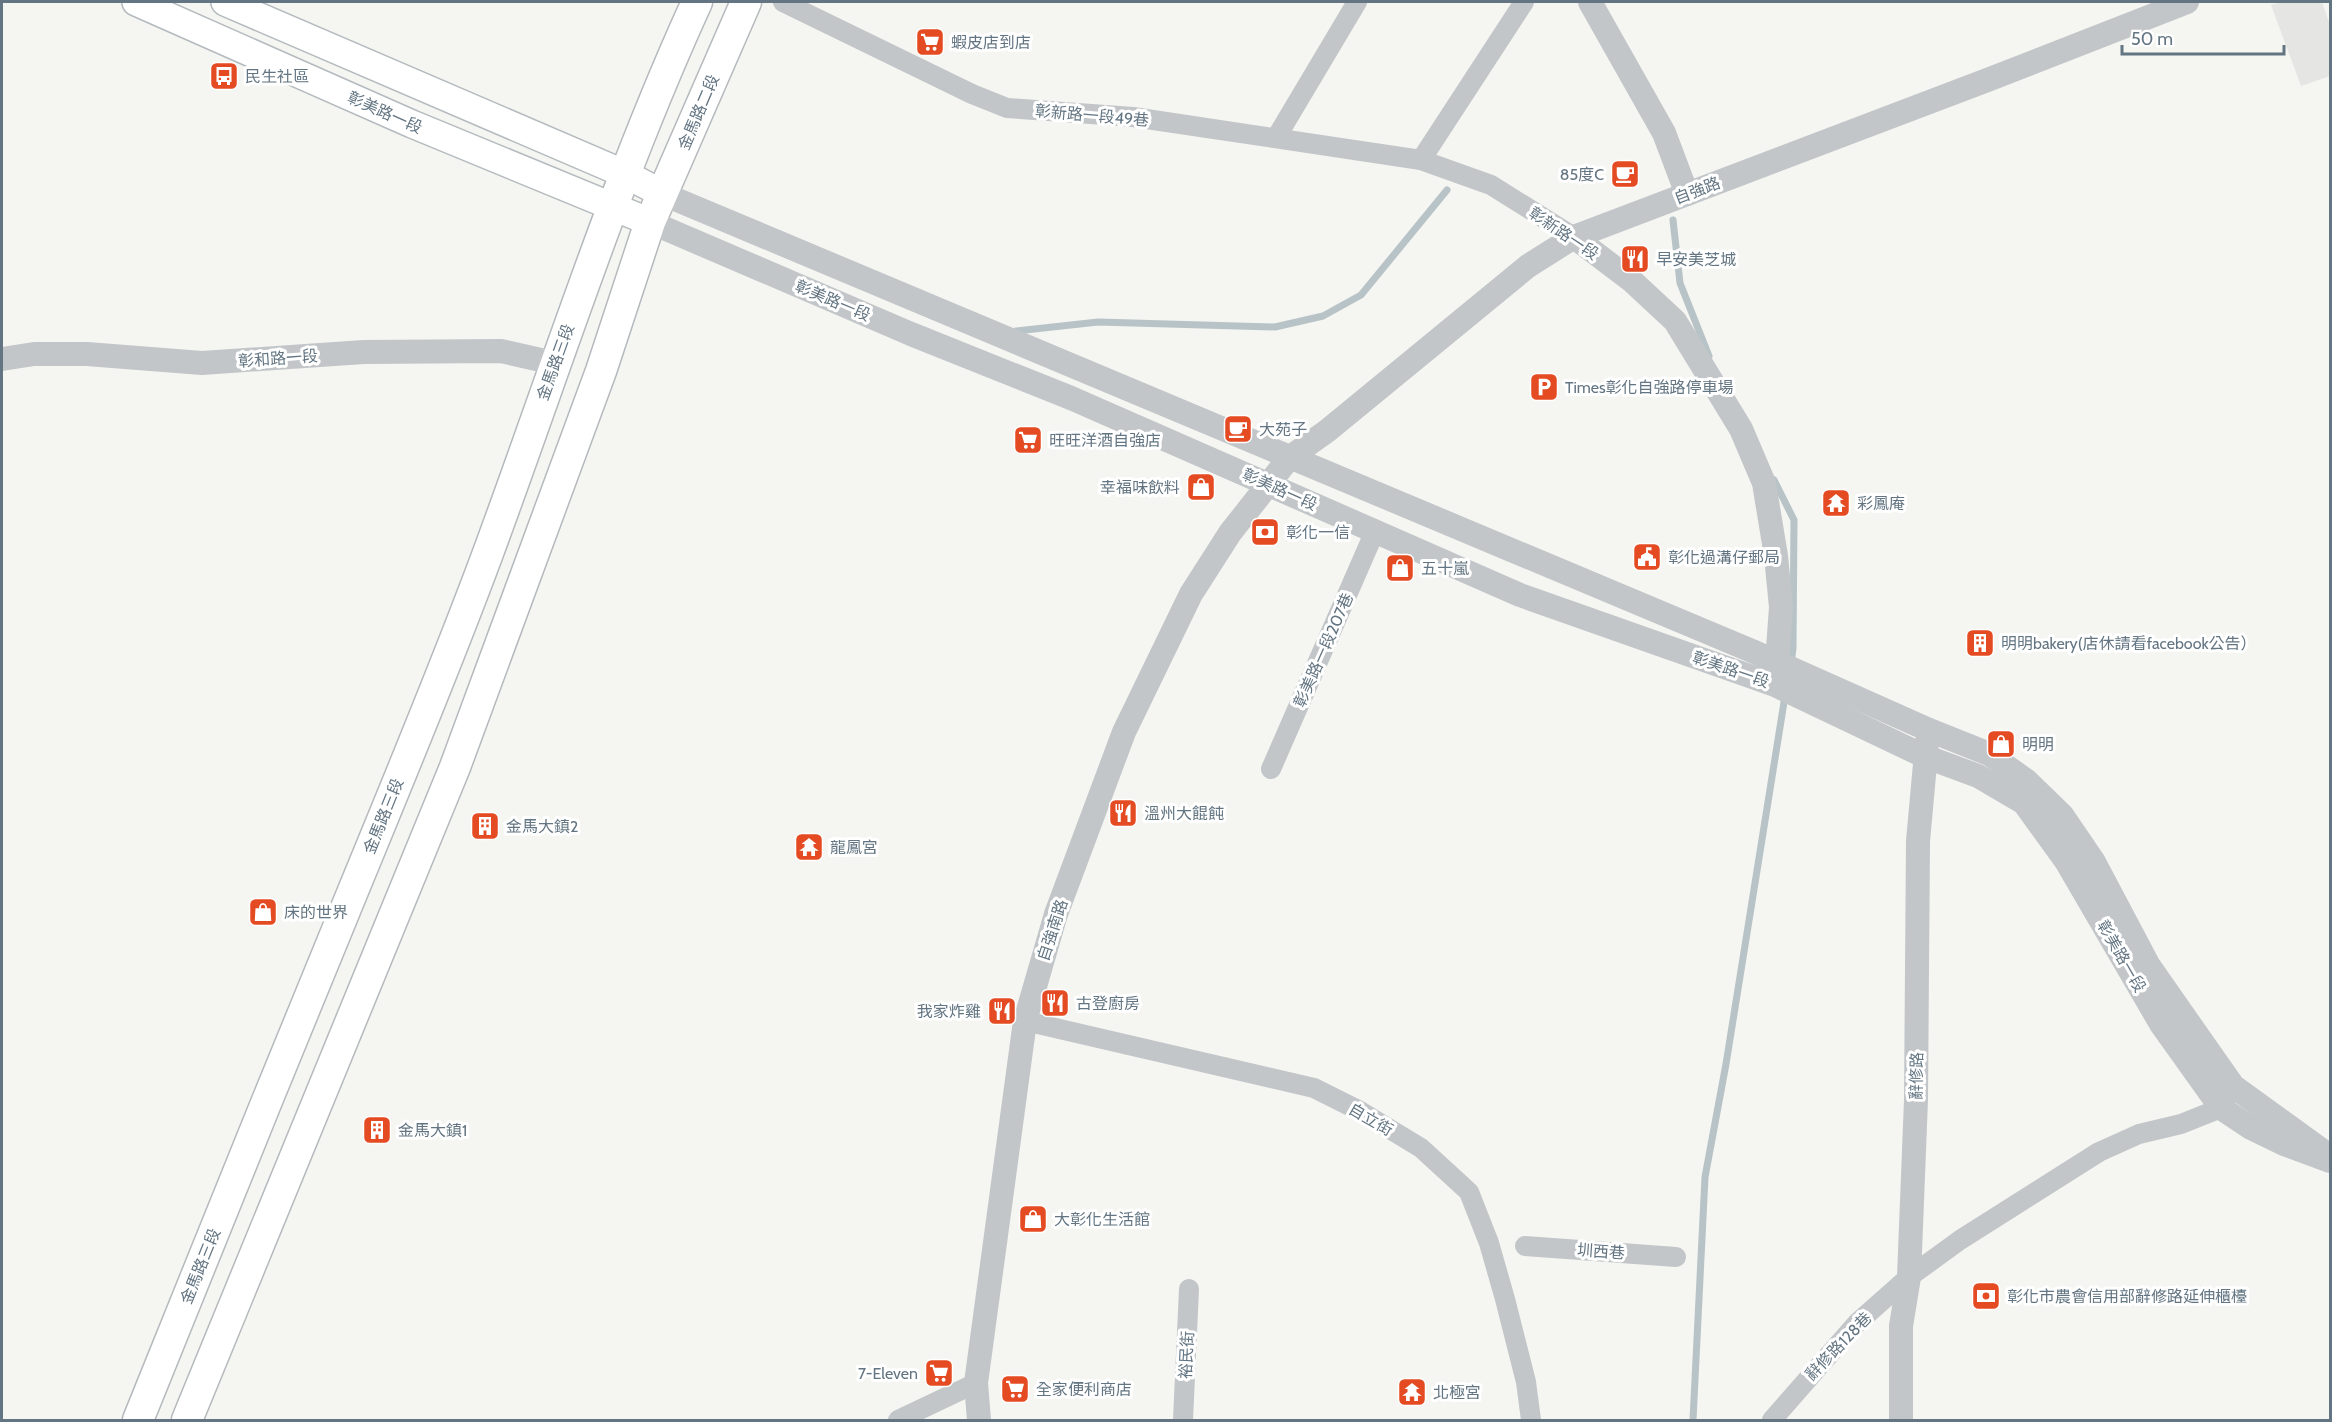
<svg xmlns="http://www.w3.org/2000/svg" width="2332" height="1422" viewBox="0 0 2332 1422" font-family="Cabin,'Noto Sans TC',sans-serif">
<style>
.built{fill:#e5e6e4}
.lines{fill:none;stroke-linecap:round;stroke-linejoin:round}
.stream{stroke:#b7c3c7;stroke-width:7}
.secondary-casing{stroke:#b4babe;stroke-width:30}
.primary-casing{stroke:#b5b9bd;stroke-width:33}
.minor{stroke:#c2c6c9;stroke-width:20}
.tertiary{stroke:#c2c6c9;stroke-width:24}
.secondary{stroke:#fff;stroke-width:27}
.primary{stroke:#fff;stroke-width:30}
.labels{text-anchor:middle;stroke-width:6;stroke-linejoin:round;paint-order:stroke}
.poi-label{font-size:16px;fill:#637582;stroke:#fff;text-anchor:start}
.street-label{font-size:16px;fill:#637582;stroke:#fff}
</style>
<rect width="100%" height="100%" fill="#f5f5f1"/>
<polygon class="built" points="2282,2 2322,2 2330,25 2330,76 2301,86 2271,5"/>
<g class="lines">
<g class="stream">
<polyline points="1673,220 1680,283 1709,356"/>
<polyline points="1016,331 1098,322 1275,327 1323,316 1361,295 1447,190"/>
<polyline points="1774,480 1794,520 1793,648 1791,665"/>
<polyline points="1693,1420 1705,1177 1726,1064 1785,696"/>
</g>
<g class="secondary-casing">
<g id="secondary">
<polyline points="136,2 412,124 650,222"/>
<polyline points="225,2 625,174 663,194"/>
</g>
</g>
<g class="primary-casing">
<g id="primary">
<path d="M138,1420C203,1257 270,1093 337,930C388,805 441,680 488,553C556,369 615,181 697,2"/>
<polyline points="187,1420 455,767 601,371 650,222 746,2"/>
</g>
</g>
<g class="minor">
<polyline points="783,2 972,94 1007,108 1133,117 1421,160 1491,185 1574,237"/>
<polyline points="1276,138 1357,2"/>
<polyline points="1421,160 1524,2"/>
<polyline points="1271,769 1375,531"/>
<polyline points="1025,1021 1314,1088 1360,1111 1421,1148 1469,1192 1489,1243 1505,1299 1526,1382 1531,1420"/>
<polyline points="1525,1246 1676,1257"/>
<polyline points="898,1420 976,1383"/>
<polyline points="1183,1420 1189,1289"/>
<polyline points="1772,1420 1857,1323 1909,1277 1960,1240 2099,1152 2139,1134 2181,1124 2221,1108 2228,1096"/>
</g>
<g class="tertiary">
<polyline points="1590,2 1664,133 1687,194"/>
<polyline points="663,194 1752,651 1929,730 1989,754 2027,781 2062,815 2094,862 2149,966 2233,1086 2320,1149"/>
<polyline points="650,222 911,334 1071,398 1520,595 1775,685 1924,756 1978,776 2024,803 2066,861 2161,1024 2221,1108 2251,1128 2284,1144 2330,1161"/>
<polyline points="1574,237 1632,281 1675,321 1741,429 1764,483 1776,556 1781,607 1776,676"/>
<polyline points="2,359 34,354 87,354 202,363 364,352 501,351 554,363"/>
<polyline points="979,1420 976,1383 1025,1021 1056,914 1124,732 1191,594 1230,533 1289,458 1327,431 1528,266 1574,237 1990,79 2187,2"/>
<polyline points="1901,1420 1901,1326 1909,1277 1916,1100 1918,841 1927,742"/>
</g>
<use href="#secondary" class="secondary"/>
<use href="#primary" class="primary"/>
</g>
<defs>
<g id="supermarket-square" transform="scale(1.5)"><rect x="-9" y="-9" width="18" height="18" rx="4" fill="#e44b22" stroke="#fff"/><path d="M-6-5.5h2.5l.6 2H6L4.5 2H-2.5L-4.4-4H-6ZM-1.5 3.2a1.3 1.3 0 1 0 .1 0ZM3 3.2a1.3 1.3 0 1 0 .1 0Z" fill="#fff"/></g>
<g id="bus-square" transform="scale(1.5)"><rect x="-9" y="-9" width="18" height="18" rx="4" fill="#e44b22" stroke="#fff"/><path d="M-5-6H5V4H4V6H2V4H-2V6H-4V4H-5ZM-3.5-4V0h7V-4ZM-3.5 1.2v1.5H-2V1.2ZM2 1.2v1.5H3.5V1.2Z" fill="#fff"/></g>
<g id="cafe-square" transform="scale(1.5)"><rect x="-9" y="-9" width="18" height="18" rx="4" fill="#e44b22" stroke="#fff"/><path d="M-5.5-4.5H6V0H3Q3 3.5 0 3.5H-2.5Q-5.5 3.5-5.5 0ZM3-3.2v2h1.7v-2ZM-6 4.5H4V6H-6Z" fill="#fff"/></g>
<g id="restaurant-square" transform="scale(1.5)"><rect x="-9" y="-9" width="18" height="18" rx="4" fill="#e44b22" stroke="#fff"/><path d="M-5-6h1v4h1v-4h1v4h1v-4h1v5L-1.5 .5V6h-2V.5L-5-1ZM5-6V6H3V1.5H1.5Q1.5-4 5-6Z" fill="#fff"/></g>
<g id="parking-square" transform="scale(1.5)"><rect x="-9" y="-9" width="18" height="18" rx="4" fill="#e44b22" stroke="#fff"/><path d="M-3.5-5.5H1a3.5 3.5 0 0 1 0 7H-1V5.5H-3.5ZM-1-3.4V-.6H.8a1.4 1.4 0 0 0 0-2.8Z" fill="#fff"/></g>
<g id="shop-square" transform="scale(1.5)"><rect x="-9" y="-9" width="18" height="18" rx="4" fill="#e44b22" stroke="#fff"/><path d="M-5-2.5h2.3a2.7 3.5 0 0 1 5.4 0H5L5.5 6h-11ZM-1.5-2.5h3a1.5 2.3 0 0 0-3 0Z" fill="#fff"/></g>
<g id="temple-square" transform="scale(1.5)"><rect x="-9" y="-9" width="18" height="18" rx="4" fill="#e44b22" stroke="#fff"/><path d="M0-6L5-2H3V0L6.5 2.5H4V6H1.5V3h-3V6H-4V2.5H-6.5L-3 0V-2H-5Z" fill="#fff"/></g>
<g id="bank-square" transform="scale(1.5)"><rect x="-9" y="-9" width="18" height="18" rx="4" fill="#e44b22" stroke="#fff"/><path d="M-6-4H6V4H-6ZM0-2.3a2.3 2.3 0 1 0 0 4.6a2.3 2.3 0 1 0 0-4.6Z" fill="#fff"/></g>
<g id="civic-square" transform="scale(1.5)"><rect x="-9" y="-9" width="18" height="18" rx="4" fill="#e44b22" stroke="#fff"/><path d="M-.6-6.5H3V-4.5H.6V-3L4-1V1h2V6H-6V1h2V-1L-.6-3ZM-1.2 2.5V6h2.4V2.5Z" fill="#fff"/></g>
<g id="building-square" transform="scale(1.5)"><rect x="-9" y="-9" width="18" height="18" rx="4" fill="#e44b22" stroke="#fff"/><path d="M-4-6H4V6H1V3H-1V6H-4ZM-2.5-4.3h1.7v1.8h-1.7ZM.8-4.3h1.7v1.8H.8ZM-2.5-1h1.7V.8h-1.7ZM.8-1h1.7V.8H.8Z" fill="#fff"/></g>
</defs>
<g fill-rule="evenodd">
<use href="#supermarket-square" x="930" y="42"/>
<use href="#bus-square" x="224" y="76"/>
<use href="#cafe-square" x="1625" y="174"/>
<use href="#restaurant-square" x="1635" y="259"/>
<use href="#parking-square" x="1544" y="387"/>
<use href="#cafe-square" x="1238" y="429"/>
<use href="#supermarket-square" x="1028" y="440"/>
<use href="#shop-square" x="1201" y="487"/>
<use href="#temple-square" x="1836" y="503"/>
<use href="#bank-square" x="1265" y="532"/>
<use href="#civic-square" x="1647" y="557"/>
<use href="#shop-square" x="1400" y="568"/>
<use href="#building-square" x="1980" y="643"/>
<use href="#shop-square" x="2001" y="744"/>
<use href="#restaurant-square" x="1123" y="813"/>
<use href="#building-square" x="485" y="826"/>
<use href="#temple-square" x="809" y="847"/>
<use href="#shop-square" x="263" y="912"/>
<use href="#restaurant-square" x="1055" y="1003"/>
<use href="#restaurant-square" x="1002" y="1011"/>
<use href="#building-square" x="377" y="1130"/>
<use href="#shop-square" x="1033" y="1219"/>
<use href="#bank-square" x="1986" y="1296"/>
<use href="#supermarket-square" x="939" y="1373"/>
<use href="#supermarket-square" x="1015" y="1389"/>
<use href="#temple-square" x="1412" y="1392"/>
</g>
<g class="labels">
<g class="poi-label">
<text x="951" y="48">蝦皮店到店</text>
<text x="245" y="82">民生社區</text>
<text x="1604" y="180" text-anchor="end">85度C</text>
<text x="1656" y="265">早安美芝城</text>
<text x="1565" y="393">Times彰化自強路停車場</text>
<text x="1259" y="435">大苑子</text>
<text x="1049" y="446">旺旺洋酒自強店</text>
<text x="1180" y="493" text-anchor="end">幸福味飲料</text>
<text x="1857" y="509">彩鳳庵</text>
<text x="1286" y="538">彰化一信</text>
<text x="1668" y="563">彰化過溝仔郵局</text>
<text x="1421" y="574">五十嵐</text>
<text x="2001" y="649">明明bakery(店休請看facebook公告）</text>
<text x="2022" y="750">明明</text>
<text x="1144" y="819">溫州大餛飩</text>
<text x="506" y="832">金馬大鎮2</text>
<text x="830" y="853">龍鳳宮</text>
<text x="284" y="918">床的世界</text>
<text x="1076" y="1009">古登廚房</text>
<text x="981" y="1017" text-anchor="end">我家炸雞</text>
<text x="398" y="1136">金馬大鎮1</text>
<text x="1054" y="1225">大彰化生活館</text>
<text x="2007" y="1302">彰化市農會信用部辭修路延伸櫃檯</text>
<text x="918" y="1379" text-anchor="end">7-Eleven</text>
<text x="1036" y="1395">全家便利商店</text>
<text x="1433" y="1398">北極宮</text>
</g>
<g class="street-label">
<text transform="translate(385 112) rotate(24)" y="6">彰美路一段</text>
<text transform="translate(698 112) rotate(-67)" y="6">金馬路二段</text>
<text transform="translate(1092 115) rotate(5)" y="6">彰新路一段49巷</text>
<text transform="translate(1697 190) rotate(-21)" y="6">自強路</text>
<text transform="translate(1564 233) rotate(34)" y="6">彰新路一段</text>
<text transform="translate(833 300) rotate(23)" y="6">彰美路一段</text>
<text transform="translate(278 358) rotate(-4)" y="6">彰和路一段</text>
<text transform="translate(555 362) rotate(-70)" y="6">金馬路三段</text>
<text transform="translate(1280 489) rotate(24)" y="6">彰美路一段</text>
<text transform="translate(1323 650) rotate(-66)" y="6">彰美路一段207巷</text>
<text transform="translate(1731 669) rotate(19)" y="6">彰美路一段</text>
<text transform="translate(383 816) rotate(-68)" y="6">金馬路三段</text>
<text transform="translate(1052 930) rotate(-72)" y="6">自強南路</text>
<text transform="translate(2122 956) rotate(60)" y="6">彰美路一段</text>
<text transform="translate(1916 1076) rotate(-89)" y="6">辭修路</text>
<text transform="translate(1371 1119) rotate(30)" y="6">自立街</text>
<text transform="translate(1601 1251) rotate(4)" y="6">圳西巷</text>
<text transform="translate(200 1266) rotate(-68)" y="6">金馬路三段</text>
<text transform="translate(1838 1346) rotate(-46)" y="6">辭修路128巷</text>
<text transform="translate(1186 1355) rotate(-87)" y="6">裕民街</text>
</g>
</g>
<rect width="2332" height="1422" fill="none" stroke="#637582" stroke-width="6"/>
<path d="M2122 45v9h162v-9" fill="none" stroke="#637582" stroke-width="3"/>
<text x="2131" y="45" font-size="18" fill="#637582" stroke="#ffffff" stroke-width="4.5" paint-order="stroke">50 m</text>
</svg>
